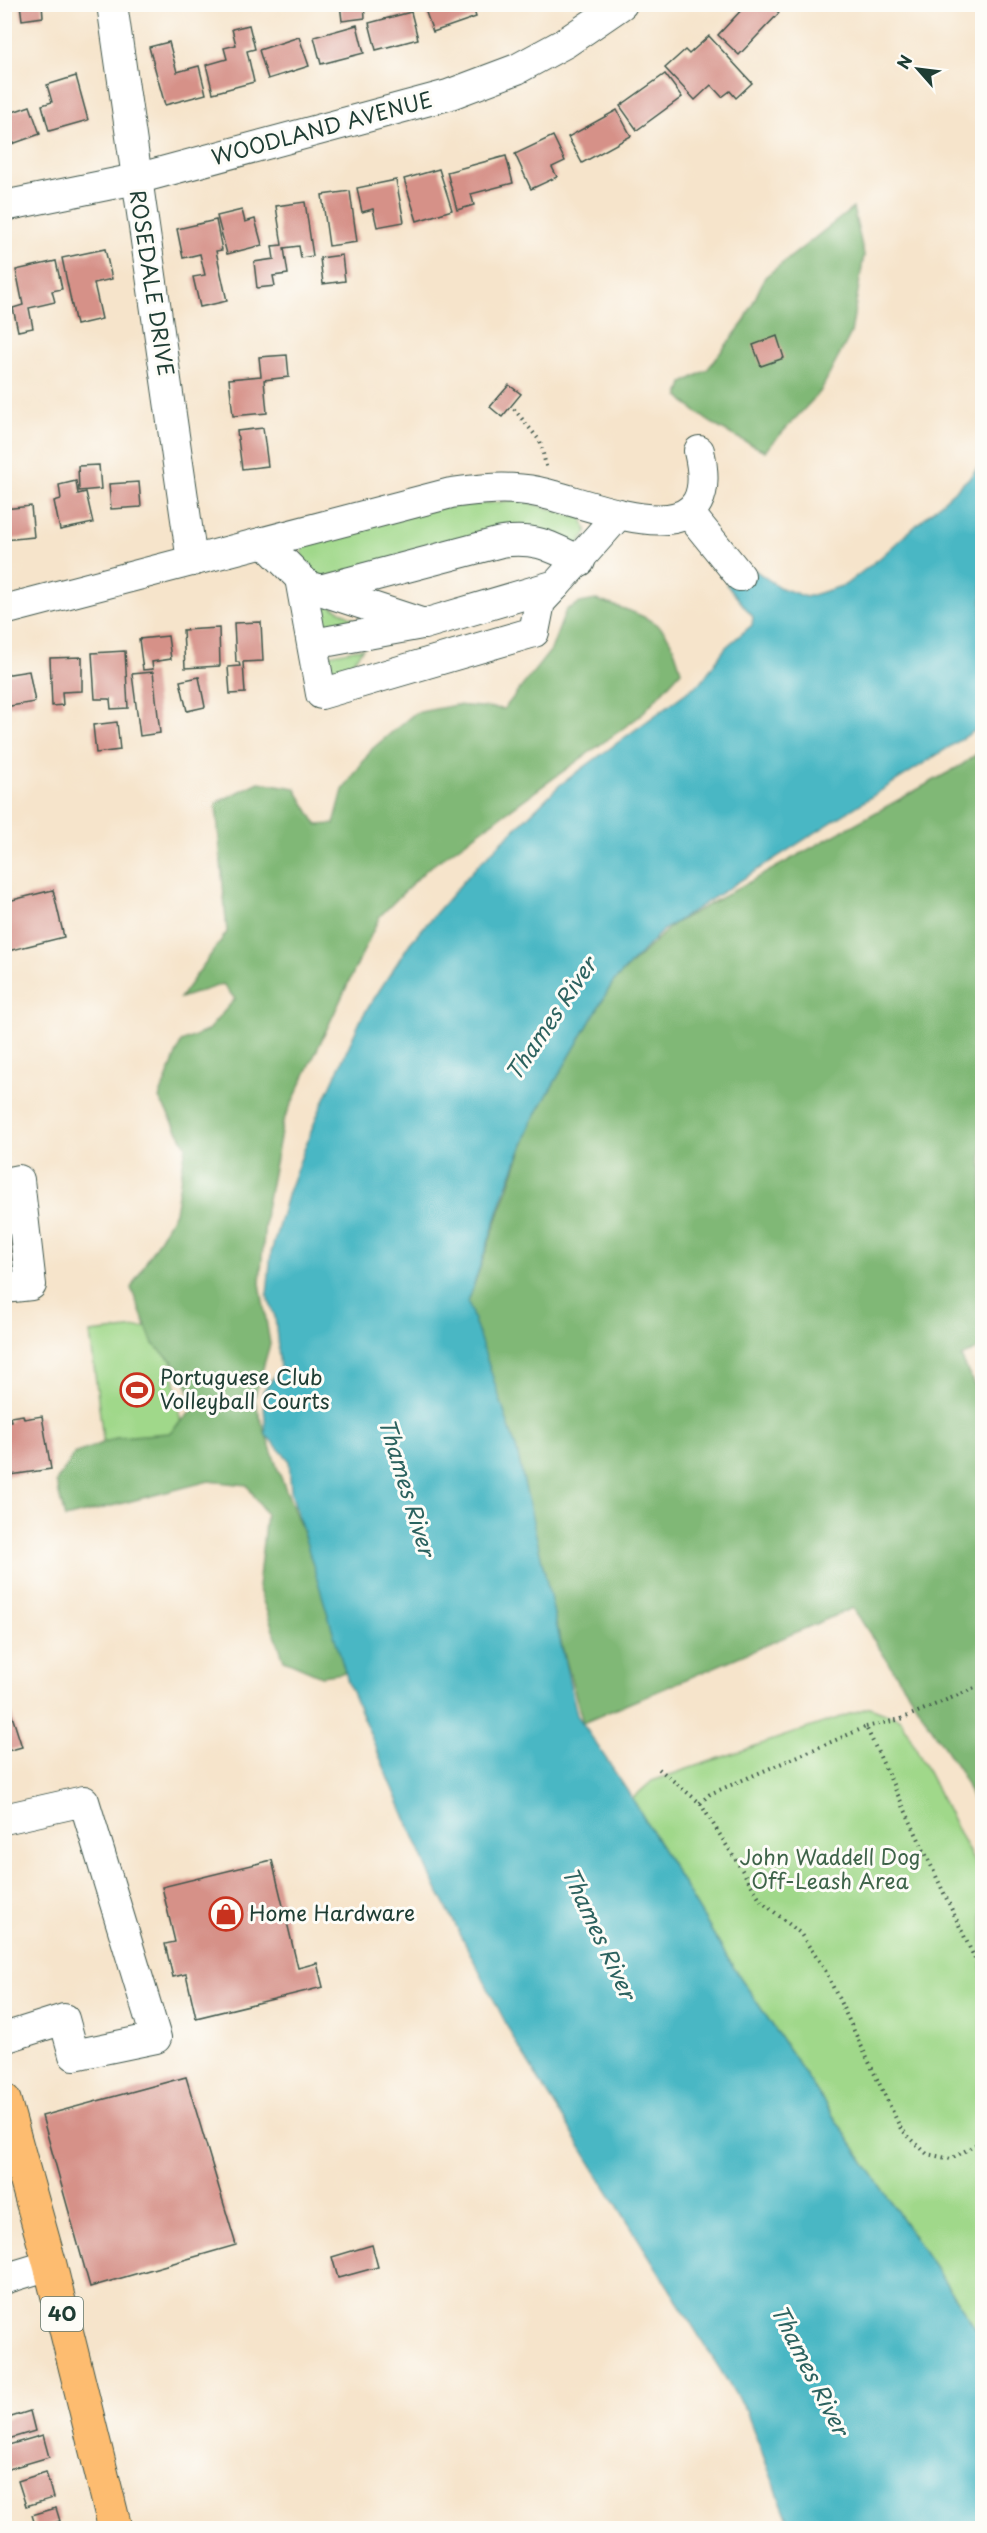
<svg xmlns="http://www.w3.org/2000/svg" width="987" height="2533" viewBox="0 0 987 2533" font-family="'Playpen Sans',sans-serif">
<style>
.green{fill:#a0d88a;stroke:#608a5f;stroke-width:1.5}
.forest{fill:#80b876;stroke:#507a55;stroke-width:1.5}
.water{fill:#4ab7c4;stroke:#347a7c;stroke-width:1.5}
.building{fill:#d69188}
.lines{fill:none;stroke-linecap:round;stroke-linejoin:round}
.minor-casing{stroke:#3f564b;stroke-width:32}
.major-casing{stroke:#3f564b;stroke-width:35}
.path{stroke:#3f564b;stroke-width:4;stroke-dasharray:1.5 4.5;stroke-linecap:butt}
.minor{stroke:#fff;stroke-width:30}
.major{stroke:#fdbc6f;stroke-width:33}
.labels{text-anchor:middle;stroke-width:6;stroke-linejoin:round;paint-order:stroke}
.shield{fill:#fdfcf7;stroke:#62766e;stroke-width:1.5}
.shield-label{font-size:20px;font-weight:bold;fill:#1f3d34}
.street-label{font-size:21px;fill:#1f3d34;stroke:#fdfcf7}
.poi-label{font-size:21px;fill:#1f3d34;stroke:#fdfcf7;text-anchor:start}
.park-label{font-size:21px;fill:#3f644a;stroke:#fdfcf7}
.water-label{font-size:22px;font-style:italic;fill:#2c625f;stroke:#fdfcf7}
</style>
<rect width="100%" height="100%" fill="#fdfcf7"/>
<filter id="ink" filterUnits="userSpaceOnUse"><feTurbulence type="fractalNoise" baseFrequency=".0167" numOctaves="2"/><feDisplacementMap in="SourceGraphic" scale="12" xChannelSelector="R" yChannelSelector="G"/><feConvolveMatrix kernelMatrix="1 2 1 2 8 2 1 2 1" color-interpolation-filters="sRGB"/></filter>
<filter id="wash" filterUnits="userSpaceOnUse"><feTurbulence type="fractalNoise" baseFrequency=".008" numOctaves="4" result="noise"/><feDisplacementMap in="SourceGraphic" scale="24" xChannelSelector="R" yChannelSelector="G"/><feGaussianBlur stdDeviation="1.35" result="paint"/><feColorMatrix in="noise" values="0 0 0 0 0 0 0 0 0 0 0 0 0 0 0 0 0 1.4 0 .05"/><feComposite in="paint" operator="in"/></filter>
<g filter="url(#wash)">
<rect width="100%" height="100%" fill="#f6e4cb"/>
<g class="green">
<polygon points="520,500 582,518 587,532 578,545 320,577 302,561 302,548 310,542 433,508"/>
<polygon points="324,604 328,604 360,622 323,628 320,606"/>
<polygon points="363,648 342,677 330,676 328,655"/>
<polygon points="167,1325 184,1447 105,1456 90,1333"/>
<polygon points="870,1707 901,1719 982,1878 982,2338 730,1962 632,1799 652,1781"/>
</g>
<g class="forest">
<path d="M853,208L864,255L851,333L820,392L765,451C733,436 703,422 679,396L683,383L707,370L744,322L765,277Z"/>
<path d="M596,600C618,607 643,613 661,628C672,638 677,658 681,671L640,716L426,870L380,916L283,1122L266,1209L260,1283L270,1344L254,1399L278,1470L350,1649L344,1673L321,1676L284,1660L258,1587L266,1514L247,1485L209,1481L65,1518L56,1482L74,1454L118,1437L169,1433L195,1408L181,1369L153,1344L131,1288L175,1212L186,1146L159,1098L181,1042L207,1031L235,999L223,984L180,998L227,932L216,803L259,782L295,788L317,825L334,824L343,790L372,749L415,713L456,705L504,709L551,650L566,610L580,603Z"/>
<polygon points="982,750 982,1347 961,1357 982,1401 982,1823 961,1773 853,1608 583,1723 468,1302 532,1121 613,982 673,924 960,766"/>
</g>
<polygon class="water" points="982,462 982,726 663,930 613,982 532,1121 506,1189 468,1302 517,1451 577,1715 632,1798 730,1962 982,2338 982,2528 791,2528 746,2411 517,2045 431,1877 349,1685 291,1492 289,1460 266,1435 263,1391 280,1369 275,1317 267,1295 271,1253 288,1192 317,1116 362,1017 410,943 475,868 561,784 702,681 726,647 752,625 753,617 726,584 753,569 779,587 806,597 845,585 881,557 971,476"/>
<g id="blocks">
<g class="building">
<polygon points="20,4 42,4 43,17 22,20"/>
<polygon points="340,4 364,4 365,18 342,21"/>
<polygon points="423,4 472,4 476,17 433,32"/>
<polygon points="747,4 770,4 779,13 739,55 718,35"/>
<polygon points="411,12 418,39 376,50 369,23"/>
<polygon points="249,25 255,49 247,51 254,82 213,93 206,65 227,59 224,48 236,45 232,29"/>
<polygon points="357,25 364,53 321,64 314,37"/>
<polygon points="709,36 752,83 736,98 730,91 722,97 711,85 695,100 665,68 685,50 689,54"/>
<polygon points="299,37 309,66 268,79 259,50"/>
<polygon points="169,42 177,72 199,66 206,94 165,105 149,47"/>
<polygon points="665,74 682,97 637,130 620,106"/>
<polygon points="76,76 88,120 49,131 42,105 52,102 47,85"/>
<polygon points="30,106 40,134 4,147 4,115"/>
<polygon points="617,110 631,136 582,163 568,137"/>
<polygon points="553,136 565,161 552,167 557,177 531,189 515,154"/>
<polygon points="506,156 513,183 471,194 474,205 457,210 447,172"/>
<polygon points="439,169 452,210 417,221 404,179"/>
<polygon points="396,180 404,222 377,227 373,209 362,212 357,188"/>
<polygon points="350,191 357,242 329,246 322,195"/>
<polygon points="305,202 313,256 301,258 299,246 284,248 288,274 273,276 275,286 257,288 254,262 274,259 272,246 282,245 276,206"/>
<polygon points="242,210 245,222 255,219 262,245 227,254 217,216"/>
<polygon points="216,220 222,250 216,251 227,301 200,307 193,277 205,275 200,254 183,258 177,229"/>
<polygon points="105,249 112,279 94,283 102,319 76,325 62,258"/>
<polygon points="342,255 345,281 323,284 320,258"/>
<polygon points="56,261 62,289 52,291 55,302 29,308 33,328 18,331 13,308 23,305 16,270"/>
<polygon points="777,336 784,358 761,366 753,345"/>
<polygon points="287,355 289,377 264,380 267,413 233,416 229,379 261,376 259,357"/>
<polygon points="509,385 521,394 502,417 490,407"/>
<polygon points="263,428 268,466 242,469 237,431"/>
<polygon points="99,465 101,489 79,491 78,466"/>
<polygon points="76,481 78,494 86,492 93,523 60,530 54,501 61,499 59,485"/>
<polygon points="139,482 141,507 111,509 109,484"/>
<polygon points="31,506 34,537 4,540 4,509"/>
<polygon points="261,622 263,661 243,662 245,693 230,694 228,667 240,666 239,662 236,662 234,623"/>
<polygon points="219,628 220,666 185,668 183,630"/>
<polygon points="168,636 171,659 152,662 153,669 143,670 139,639"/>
<polygon points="125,651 128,708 111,709 110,699 95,699 92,653"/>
<polygon points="82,657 82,691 62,692 63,705 52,706 50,658"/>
<polygon points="29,671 35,702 4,707 4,675"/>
<polygon points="153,672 160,733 140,736 132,674"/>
<polygon points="199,677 205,707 187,711 180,681"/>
<polygon points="117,722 120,750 96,753 93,725"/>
<polygon points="53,890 64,937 4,952 4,902"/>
<polygon points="4,1216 7,1216 14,1266 4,1268"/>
<polygon points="23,1415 24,1419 42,1416 51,1469 4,1476 4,1422 11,1421 10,1417"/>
<polygon points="5,1694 22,1747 4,1752 4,1695"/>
<polygon points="272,1860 298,1968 317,1963 323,1987 196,2018 186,1974 173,1977 165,1944 175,1942 162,1887"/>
<polygon points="186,2077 236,2245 90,2287 42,2116"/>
<polygon points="372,2245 378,2267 338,2278 332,2257"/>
<polygon points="30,2411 35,2431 5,2440 5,2419"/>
<polygon points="43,2435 49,2457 5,2470 5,2446"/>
<polygon points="46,2472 53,2498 26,2506 18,2481"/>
<polygon points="56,2508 60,2521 48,2525 49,2528 36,2528 32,2515"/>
</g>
</g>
</g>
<g filter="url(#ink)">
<use href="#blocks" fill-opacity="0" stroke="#3f564b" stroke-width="1.5"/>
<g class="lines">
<g class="minor-casing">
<g id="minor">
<polyline points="112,4 192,561"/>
<polyline points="4,206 136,179 448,95 517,69 565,43 622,4"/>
<polyline points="689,513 740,576"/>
<polyline points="264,542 308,586 424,624 556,585 619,514"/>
<polyline points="300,578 321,694 534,632 540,602 556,585"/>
<path d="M320,590L501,542C535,537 550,546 580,561"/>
<path d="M4,610L451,493C480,489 509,486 538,492C593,503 726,567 699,451"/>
<polyline points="313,644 422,624"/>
<polyline points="4,1183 19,1180 31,1285 4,1288"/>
<polyline points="4,1819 84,1801 156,2038 74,2055 64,2019 4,2038"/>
<polyline points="4,2279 50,2265"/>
</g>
</g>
<g class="major-casing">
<polyline id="major" points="4,2100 50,2265 115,2528"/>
</g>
<g class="path">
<polyline points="514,409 540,441 547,470"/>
<polyline points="866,1727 901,1719 982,1685"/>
<polyline points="659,1769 700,1803 762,1902 800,1933 824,1968 901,2129 927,2154 951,2159 982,2141"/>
<polyline points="700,1803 710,1794 866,1727 982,1974"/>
</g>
<use href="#minor" class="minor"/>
<use href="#major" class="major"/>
</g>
</g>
<defs>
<g id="stadium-ring" transform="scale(1.725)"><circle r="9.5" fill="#fdfcf7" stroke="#c8321e" stroke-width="1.5"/><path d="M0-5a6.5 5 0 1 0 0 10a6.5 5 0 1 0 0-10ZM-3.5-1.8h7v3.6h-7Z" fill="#c8321e"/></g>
<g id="shop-ring" transform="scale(1.725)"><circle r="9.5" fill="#fdfcf7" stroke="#c8321e" stroke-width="1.5"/><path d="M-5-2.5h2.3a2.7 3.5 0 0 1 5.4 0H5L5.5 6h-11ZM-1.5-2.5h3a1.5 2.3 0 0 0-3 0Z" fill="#c8321e"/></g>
</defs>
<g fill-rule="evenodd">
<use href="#stadium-ring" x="137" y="1390"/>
<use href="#shop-ring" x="226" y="1914"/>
</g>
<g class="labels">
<rect class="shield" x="41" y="2297" width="42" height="34" rx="4.5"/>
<g class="shield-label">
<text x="62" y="2321">40</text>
</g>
<g class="street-label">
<text transform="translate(322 129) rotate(-15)" y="7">WOODLAND AVENUE</text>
<text transform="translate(151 283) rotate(81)" y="7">ROSEDALE DRIVE</text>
</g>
<g class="poi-label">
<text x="160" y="1385">Portuguese Club<tspan x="160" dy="24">Volleyball Courts</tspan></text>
<text x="249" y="1921">Home Hardware</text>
</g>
<g class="park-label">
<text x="830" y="1865">John Waddell Dog<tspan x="830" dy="24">Off-Leash Area</tspan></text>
</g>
<g class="water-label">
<text transform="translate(551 1019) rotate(-56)" y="8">Thames River</text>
<text transform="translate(407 1487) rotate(73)" y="8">Thames River</text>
<text transform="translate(599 1933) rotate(65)" y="8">Thames River</text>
<text transform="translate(810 2370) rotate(63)" y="8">Thames River</text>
</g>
</g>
<rect width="987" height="2533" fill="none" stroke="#fdfcf7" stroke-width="24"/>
<g transform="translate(918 69) rotate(298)" stroke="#fdfcf7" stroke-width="4.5" paint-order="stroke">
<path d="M0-4.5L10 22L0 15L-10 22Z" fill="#1f3d34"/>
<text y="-9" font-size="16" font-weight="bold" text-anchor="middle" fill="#1f3d34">N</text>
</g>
</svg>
